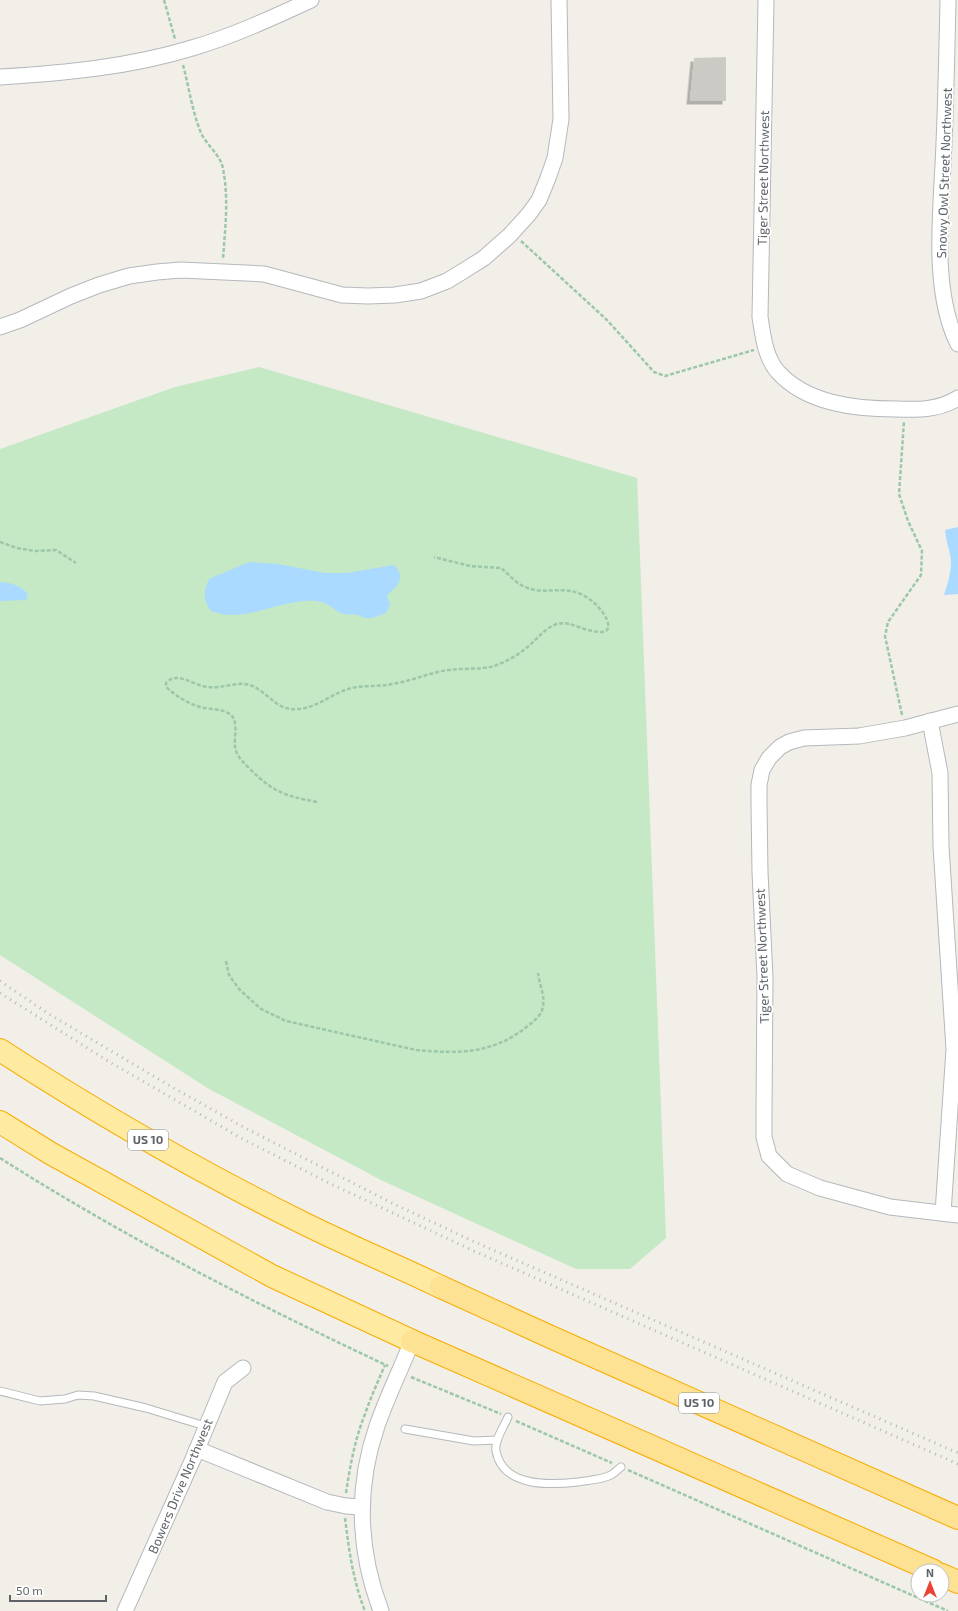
<svg xmlns="http://www.w3.org/2000/svg" width="958" height="1611" viewBox="0 0 958 1611" font-family="'Exo 2',sans-serif">
<style>
.green{fill:#c5e8c5}
.water{fill:#aadaff}
.building{fill:#cccac5;filter:url(#shadow)}
.lines{fill:none;stroke-linecap:round;stroke-linejoin:round}
.service-casing{stroke:#b5b8bc;stroke-width:9}
.minor-casing{stroke:#b5b8bc;stroke-width:17}
.trunk-casing{stroke:#f9ab00;stroke-width:24}
.motorway-casing{stroke:#f9ab00;stroke-width:24}
.path{stroke:#9cc7a9;stroke-width:2.5;stroke-dasharray:4 2;stroke-linecap:butt}
.service{stroke:#fff;stroke-width:7}
.minor{stroke:#fff;stroke-width:15}
.trunk{stroke:#feeaa1;stroke-width:22}
.motorway{stroke:#fde293;stroke-width:22}
.rail{stroke:#b6b7b8;stroke-width:3;stroke-dasharray:1 5;stroke-linecap:butt}
.labels{text-anchor:middle;stroke-width:4;stroke-linejoin:round;paint-order:stroke}
.shield{fill:#fff;stroke:#8f9295;stroke-width:1}
.shield-label{font-size:12px;font-weight:bold;fill:#5f6368}
.street-label{font-size:13px;fill:#5f6368;stroke:#fff}
</style>
<defs>
<filter id="shadow"><feDropShadow dx="-3.5" dy="3.5" stdDeviation="0" flood-color="#0004"/></filter>
</defs>
<rect width="100%" height="100%" fill="#f1efe8"/>
<polygon class="green" points="259,367 637,478 666,1238 630,1269 576,1269 381,1180 209,1089 0,955 0,449 175,387"/>
<g class="water">
<path d="M958,527V594L944,595C948,583 953,567 950,554C948,546 946,539 945,530Z"/>
<path d="M249,562L278,564L325,573H347L394,565C407,578 397,586 387,596L390,604L387,612C381,615 374,619 367,618C364,618 361,616 358,615C354,614 348,615 343,614C333,610 329,602 316,601C280,598 245,625 211,611C203,599 203,592 209,579Z"/>
<path d="M0,582C11,583 20,585 28,594L26,600L0,601Z"/>
</g>
<polygon class="building" points="726,57 726,101 690,101 694,58"/>
<g class="lines">
<g class="service-casing">
<g id="service">
<polyline points="0,1391 40,1401 65,1399 78,1395 94,1396 146,1408 205,1426"/>
<path d="M508,1417C504,1427 494,1440 496,1451C503,1488 551,1485 578,1482C589,1480 601,1480 611,1475C615,1473 618,1469 621,1467"/>
<polyline points="405,1429 474,1441 497,1440"/>
</g>
</g>
<g class="minor-casing">
<g id="minor">
<path d="M766,0L760,317C763,336 765,357 778,372C807,404 856,409 896,409C918,410 939,410 958,398"/>
<path d="M948,0C947,48 946,95 944,143C942,205 930,288 958,344"/>
<path d="M0,77C65,73 130,67 192,48C233,36 272,18 311,0"/>
<polyline points="0,327 20,320 71,296 99,285 129,276 157,272 181,270 264,274 342,295 368,296 395,295 421,291 447,281 465,270 484,258 509,236 529,214 539,200 548,178 555,158 561,119 559,0"/>
<polyline points="958,714 905,728 859,736 804,738 789,742 780,747 769,758 762,770 759,785 759,805 760,872 765,978 764,1113 764,1137 769,1156 787,1174 820,1188 890,1207 958,1215"/>
<polyline points="930,721 940,773 941,846 954,1049 943,1213"/>
<polyline points="197,1449 327,1502 346,1506 361,1507"/>
<polyline points="125,1611 193,1459 225,1382 243,1368"/>
<path d="M381,1611C358,1550 356,1487 377,1426C387,1397 401,1369 412,1341"/>
</g>
</g>
<g class="trunk-casing">
<g id="trunk">
<path d="M0,1050C97,1113 198,1171 301,1222C347,1245 395,1265 441,1287"/>
<polyline points="0,1122 50,1153 272,1276 412,1341"/>
</g>
</g>
<g class="motorway-casing">
<g id="motorway">
<polyline points="441,1287 553,1338 958,1518"/>
<polyline points="412,1341 934,1571"/>
<polyline points="942,1575 958,1582"/>
</g>
</g>
<g class="path">
<polyline points="164,0 175,39"/>
<path d="M183,65C189,87 192,111 201,133C207,146 221,155 223,169C229,198 225,230 223,259"/>
<polyline points="521,241 607,320 654,372 665,376 754,350"/>
<polyline points="0,542 17,548 35,551 56,550 76,563"/>
<polyline points="902,715 885,636 888,622 921,575 922,551 908,521 899,494 904,421"/>
<path d="M317,802C285,796 273,792 250,769C243,762 236,756 235,746C234,738 238,723 232,716C224,708 210,710 200,707C187,703 176,696 166,687V683C178,670 193,686 208,687C222,689 237,681 250,685C269,692 275,711 298,709C318,708 333,692 352,688C365,685 379,687 392,684C411,681 429,673 448,670C463,668 480,670 494,666C505,662 517,656 526,648C537,640 544,628 557,624C561,623 565,623 569,624C576,625 616,644 607,620C604,613 598,606 592,601C567,581 549,597 525,587C515,583 509,574 501,568L470,566L434,557"/>
<path d="M226,961L229,975L239,989L261,1009L286,1021L416,1050C460,1054 494,1054 529,1025C535,1020 542,1015 543,1006C545,995 539,983 538,973"/>
<path d="M0,1158C124,1237 256,1304 388,1366"/>
<polyline points="411,1377 501,1414"/>
<polyline points="516,1421 612,1463"/>
<polyline points="628,1470 948,1611"/>
<path d="M346,1493C350,1466 355,1439 365,1414C371,1397 378,1381 385,1365"/>
<path d="M345,1518C349,1550 353,1581 365,1611"/>
</g>
<use href="#service" class="service"/>
<use href="#minor" class="minor"/>
<use href="#trunk" class="trunk"/>
<use href="#motorway" class="motorway"/>
<g class="rail">
<polyline points="0,981 49,1014 177,1090 247,1129 396,1205 477,1243 958,1453"/>
<polyline points="0,993 108,1061 241,1138 333,1185 474,1251 958,1464"/>
</g>
</g>
<g class="labels">
<g class="shield">
<rect x="128" y="1130" width="40" height="20" rx="3"/>
<rect x="679" y="1393" width="40" height="20" rx="3"/>
</g>
<g class="shield-label">
<text x="148" y="1144">US 10</text>
<text x="699" y="1407">US 10</text>
</g>
<g class="street-label">
<text transform="translate(944 173) rotate(-88)" y="5">Snowy Owl Street Northwest</text>
<text transform="translate(763 178) rotate(-89)" y="5">Tiger Street Northwest</text>
<text transform="translate(762 956) rotate(-92)" y="5">Tiger Street Northwest</text>
<text transform="translate(180 1486) rotate(-67)" y="5">Bowers Drive Northwest</text>
</g>
</g>
<g transform="translate(930 1583)"><circle r="19" fill="#ffffff" stroke="#bfc1c3"/>
<path d="M0-3L7 15L0 10L-7 15Z" fill="#ea4335"/>
<text y="-6" font-size="11" font-weight="bold" text-anchor="middle" fill="#5f6368">N</text>
</g>
<path d="M10 1595v6h96v-6" fill="none" stroke="#5f6368" stroke-width="2"/>
<text x="16" y="1595" font-size="12" fill="#5f6368" stroke="#ffffff" stroke-width="3" paint-order="stroke">50 m</text>
</svg>
